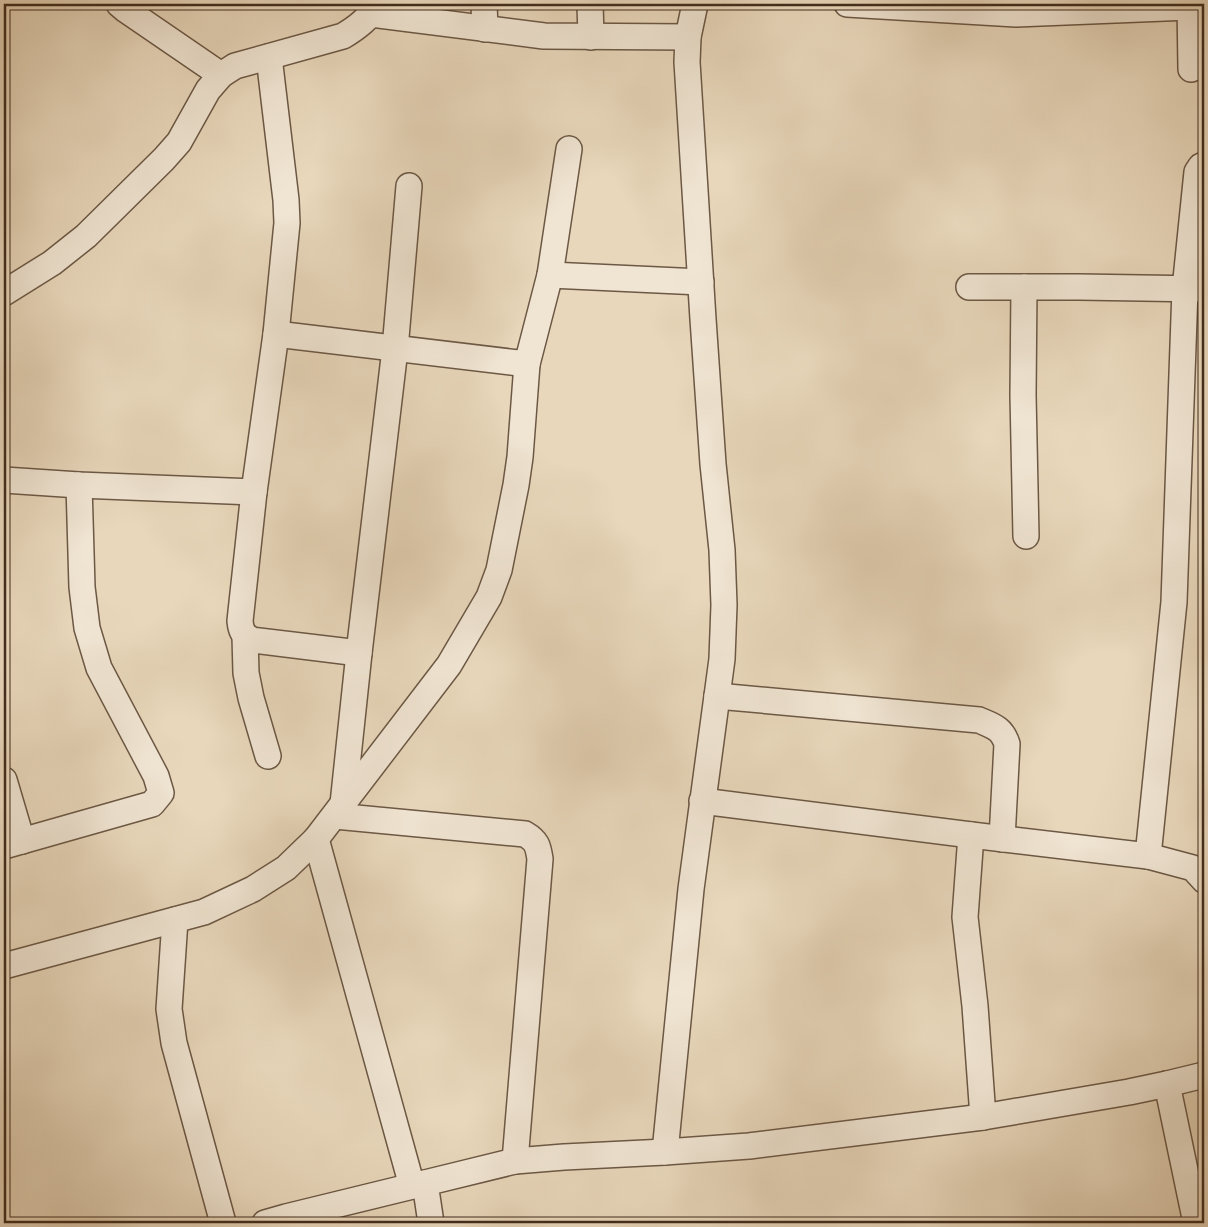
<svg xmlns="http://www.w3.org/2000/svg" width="1208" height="1227" viewBox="0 0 1208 1227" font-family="'IM FELL DW Pica',serif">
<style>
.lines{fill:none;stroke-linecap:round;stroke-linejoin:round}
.street-casing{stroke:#6c5845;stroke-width:28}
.street{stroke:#f0e5d3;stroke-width:25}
</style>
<rect width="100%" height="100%" fill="#e8d7bb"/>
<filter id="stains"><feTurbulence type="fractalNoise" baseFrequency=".004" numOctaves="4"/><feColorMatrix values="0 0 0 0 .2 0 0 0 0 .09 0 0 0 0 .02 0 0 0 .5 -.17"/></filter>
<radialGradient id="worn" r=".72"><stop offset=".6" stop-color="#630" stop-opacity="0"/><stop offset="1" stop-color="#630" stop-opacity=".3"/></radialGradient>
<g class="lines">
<g class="street-casing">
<g id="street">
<polyline points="119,4 126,10 221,75"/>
<polyline points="484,4 485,29"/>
<polyline points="590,4 591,37"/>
<polyline points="847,4 1016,14 1190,7"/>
<polyline points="1190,4 1191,69"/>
<polyline points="371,14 544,36 688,37"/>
<path d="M269,57L286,200L287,223L276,334L254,492L240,621C241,631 243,635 252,640L359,653"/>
<polyline points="550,275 701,282"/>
<polyline points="969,287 1079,287 1204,289"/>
<polyline points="1024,287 1023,395 1026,536"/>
<path d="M4,293L52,263L86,236L164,159L179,142L208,90L221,75L235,66L343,36C358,27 368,19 378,4"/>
<polyline points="276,334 527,364 550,275 569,149"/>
<polyline points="4,480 79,485 254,492"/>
<polyline points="245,636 246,673 251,698 268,756"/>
<path d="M717,696L979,720C993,726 1002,728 1007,744L1002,839"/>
<polyline points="4,780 22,841"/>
<polyline points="702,801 971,835 1148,856 1174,602 1185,289 1197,172 1201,166 1204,165"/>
<polyline points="343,804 359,653 395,349 409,186"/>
<path d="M335,816L525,834C537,841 538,846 540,859L515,1161"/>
<polyline points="971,835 965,917 975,1006 983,1117"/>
<polyline points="316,839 412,1186"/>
<polyline points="4,846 152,804 161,793 156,776 99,668 87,628 82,587 79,485"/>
<polyline points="1148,856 1193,868 1204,880"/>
<polyline points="175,920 169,1009 174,1043 223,1223"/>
<polyline points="4,966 204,912 253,889 286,868 316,839 449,665 489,597 499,570 516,485 520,457 527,364"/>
<polyline points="1167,1084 1196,1223"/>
<polyline points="665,1152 691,889 722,659 724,605 722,550 713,464 703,319 687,62 688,37 695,4"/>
<polyline points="265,1223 286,1217 425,1183"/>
<polyline points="431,1223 425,1183 515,1161 564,1157 665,1152 749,1146 983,1117 1129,1092 1167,1084 1204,1075"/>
</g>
</g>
<use href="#street" class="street"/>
</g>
<rect width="1208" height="1227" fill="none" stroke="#e8d7bb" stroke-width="20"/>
<rect x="5" y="5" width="1198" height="1217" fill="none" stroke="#422d1e" stroke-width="2.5"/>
<rect x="10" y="10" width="1188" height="1207" fill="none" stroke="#422d1e"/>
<rect width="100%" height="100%" filter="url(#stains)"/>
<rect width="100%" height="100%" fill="url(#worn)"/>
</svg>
